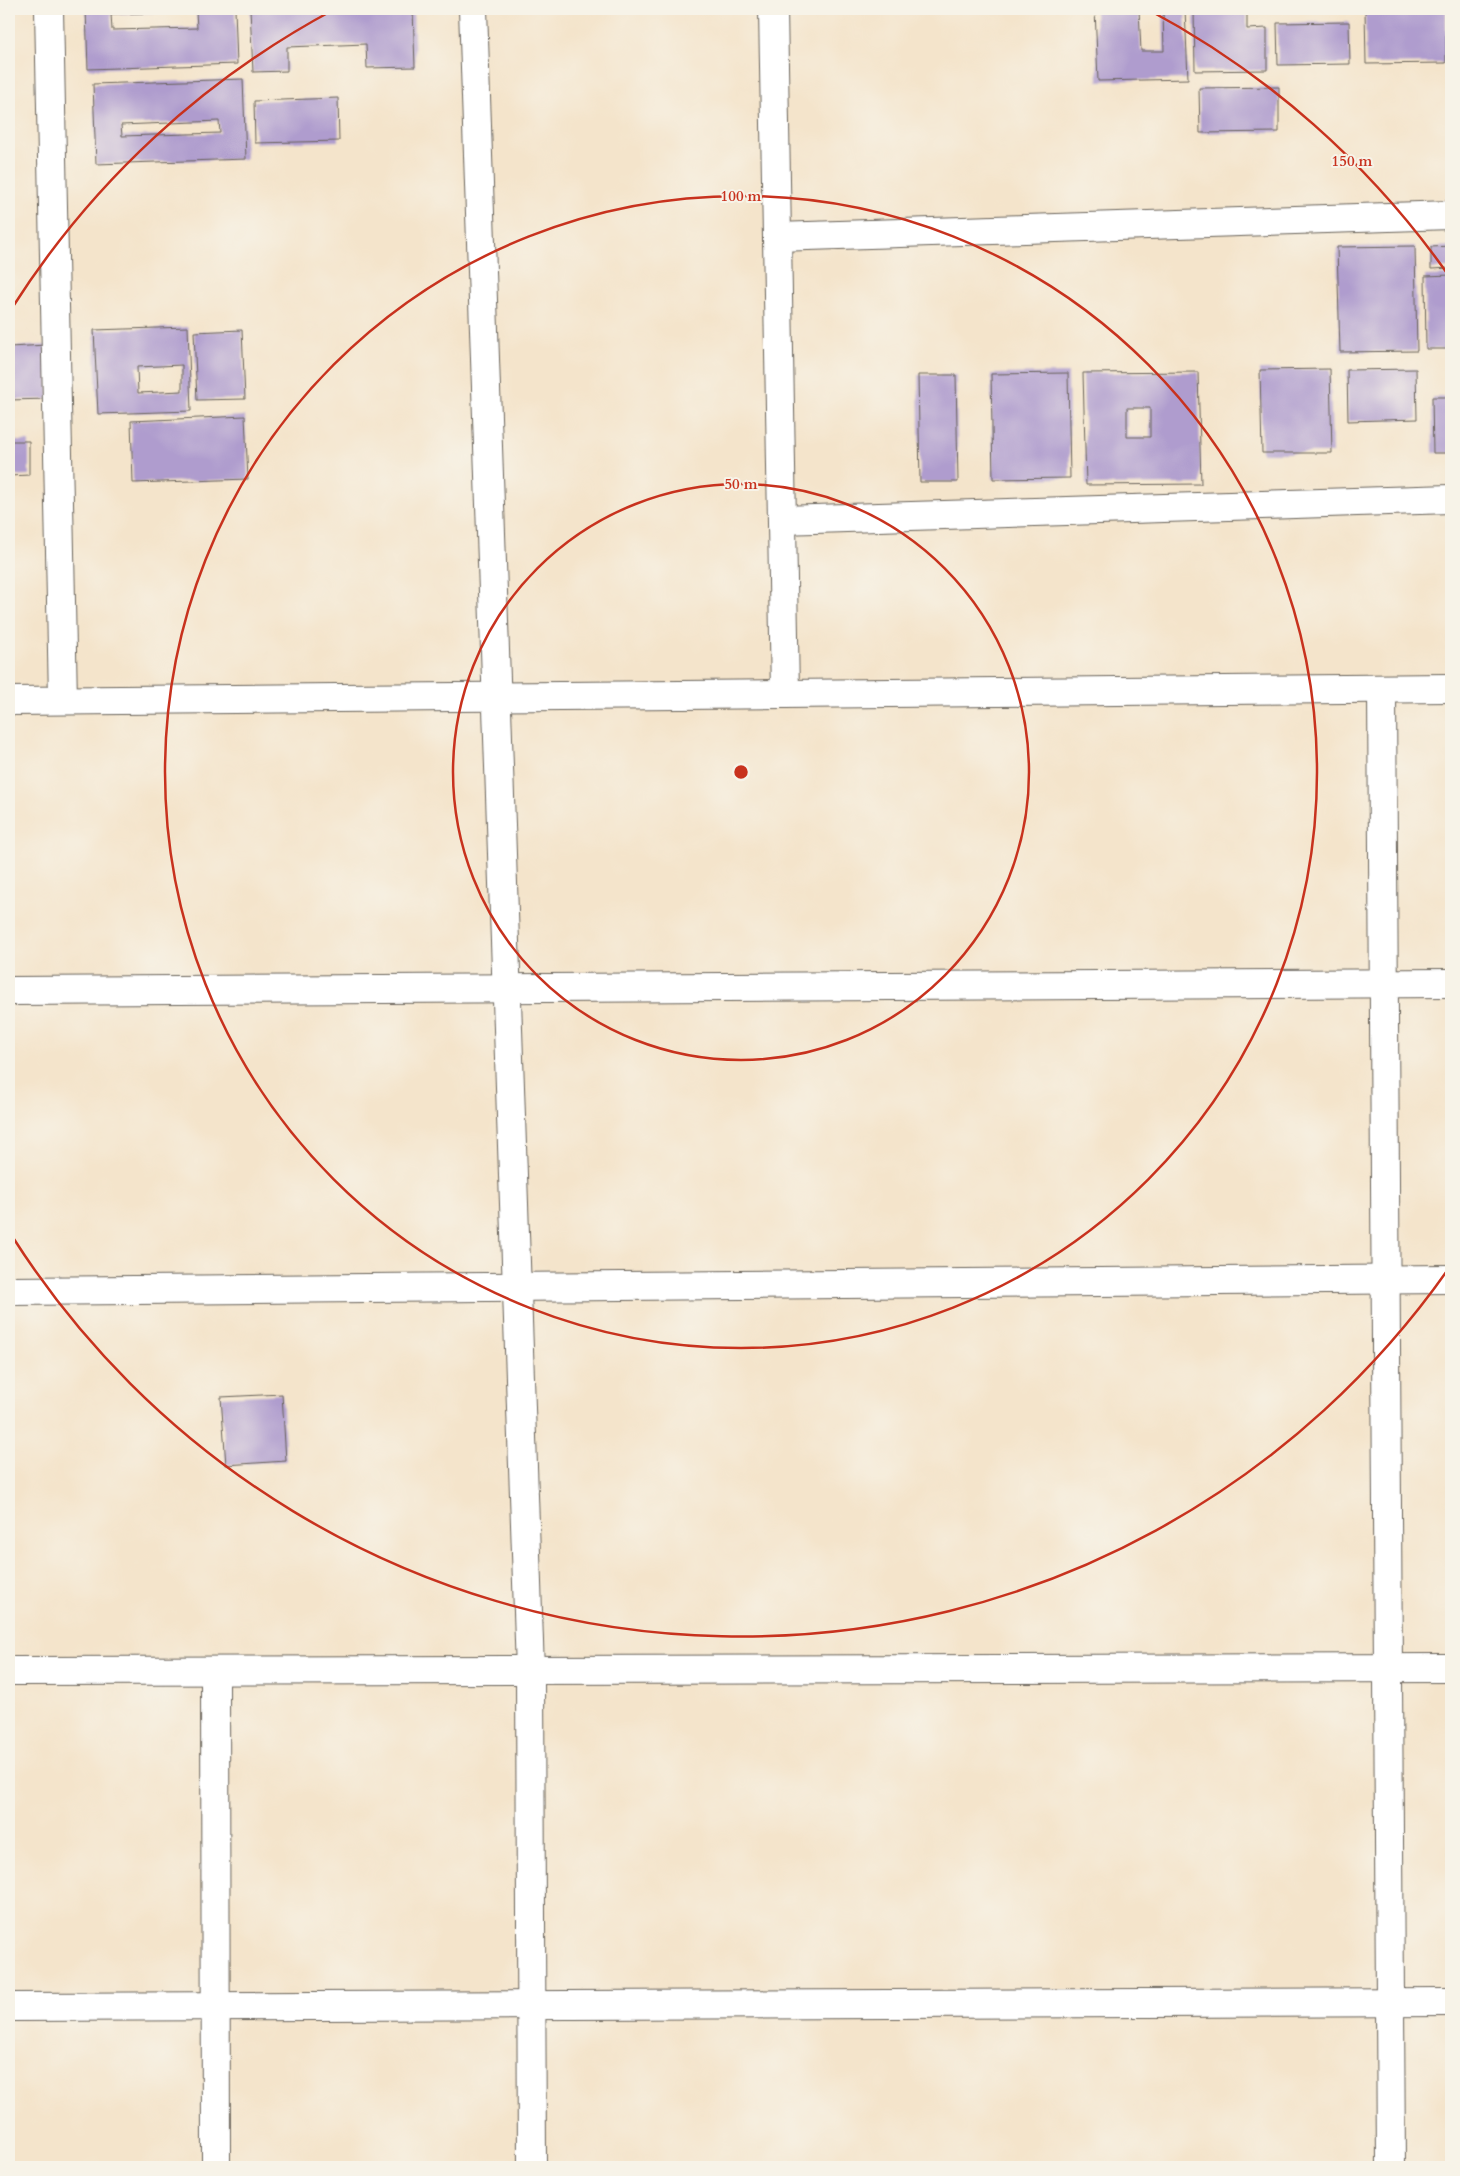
<svg xmlns="http://www.w3.org/2000/svg" width="1460" height="2176" viewBox="0 0 1460 2176" font-family="Cardo,serif">
<style>
.building{fill:#af9cce;fill-rule:evenodd}
.lines{fill:none;stroke-linecap:round;stroke-linejoin:round}
.street-casing{stroke:#686259;stroke-width:30}
.street{stroke:#fff;stroke-width:28}
.ring{fill:none;stroke:#c8321e;stroke-width:2.5}
.centre{fill:#c8321e;stroke:#f7f3e8;stroke-width:2.5}
.ring-label{font-size:15px;text-anchor:middle;font-weight:bold;fill:#c8321e;stroke:#f7f3e8;stroke-width:4;stroke-linejoin:round;paint-order:stroke}
</style>
<rect width="100%" height="100%" fill="#f7f3e8"/>
<filter id="ink" filterUnits="userSpaceOnUse"><feTurbulence type="fractalNoise" baseFrequency=".02" numOctaves="2"/><feDisplacementMap in="SourceGraphic" scale="10" xChannelSelector="R" yChannelSelector="G"/><feConvolveMatrix kernelMatrix="1 2 1 2 8 2 1 2 1" color-interpolation-filters="sRGB"/></filter>
<filter id="wash" filterUnits="userSpaceOnUse"><feTurbulence type="fractalNoise" baseFrequency=".0096" numOctaves="4" result="noise"/><feDisplacementMap in="SourceGraphic" scale="20" xChannelSelector="R" yChannelSelector="G"/><feGaussianBlur stdDeviation="1.12" result="paint"/><feColorMatrix in="noise" values="0 0 0 0 0 0 0 0 0 0 0 0 0 0 0 0 0 1.4 0 .05"/><feComposite in="paint" operator="in"/></filter>
<g filter="url(#wash)">
<rect width="100%" height="100%" fill="#f4e4cb"/>
<g id="blocks">
<g class="building">
<path d="M86,9H235L237,64L88,69ZM196,12L197,28L112,30L111,14Z"/>
<polygon points="250,9 413,9 415,67 367,68 366,44 287,47 287,71 253,72"/>
<polygon points="1095,9 1139,9 1141,51 1164,51 1163,9 1185,9 1188,79 1098,81"/>
<polygon points="1194,9 1247,9 1247,29 1267,28 1267,70 1195,71"/>
<polygon points="1365,9 1446,9 1446,63 1366,64"/>
<polygon points="1349,22 1350,64 1278,65 1277,23"/>
<path d="M243,79L246,159L96,164L93,84ZM219,121L220,133L122,136L121,125Z"/>
<polygon points="1279,87 1279,132 1200,133 1199,88"/>
<polygon points="338,98 339,141 255,143 254,101"/>
<polygon points="9,213 12,213 13,264 9,264"/>
<polygon points="1415,246 1417,351 1340,352 1337,247"/>
<polygon points="1451,246 1451,268 1431,269 1431,247"/>
<polygon points="1451,275 1451,349 1426,349 1425,276"/>
<path d="M188,327L191,411L98,414L94,330ZM182,365V391L138,393L137,367Z"/>
<polygon points="242,330 245,399 197,400 194,332"/>
<polygon points="47,345 49,399 9,400 9,347"/>
<polygon points="1330,369 1332,453 1262,453 1260,370"/>
<polygon points="1416,369 1417,419 1348,421 1347,370"/>
<path d="M1198,372L1201,484L1086,485L1083,373ZM1127,408H1150V437H1127Z"/>
<polygon points="1068,373 1070,478 993,479 991,374"/>
<polygon points="918,375 956,375 958,482 920,482"/>
<polygon points="1432,397 1451,397 1451,453 1433,453"/>
<polygon points="245,416 248,479 133,483 131,421"/>
<polygon points="9,441 29,441 29,475 9,476"/>
<polygon points="282,1394 286,1461 226,1465 221,1397"/>
</g>
</g>
</g>
<g filter="url(#ink)">
<use href="#blocks" fill-opacity="0" stroke="#686259" stroke-width="1"/>
<g class="lines">
<g class="street-casing">
<g id="street">
<polyline points="49,9 63,700"/>
<polyline points="473,9 530,1670 532,2167"/>
<polyline points="773,9 785,694"/>
<polyline points="777,237 1451,215"/>
<polyline points="782,520 1451,499"/>
<polyline points="1382,689 1391,2167"/>
<polyline points="9,701 1451,688"/>
<polyline points="9,991 1451,983"/>
<polyline points="9,1291 1451,1279"/>
<polyline points="9,1671 1451,1668"/>
<polyline points="215,1671 216,2167"/>
<polyline points="9,2007 1451,2002"/>
</g>
</g>
<use href="#street" class="street"/>
</g>
</g>
<g class="ring">
<circle cx="741" cy="772" r="288"/>
<circle cx="741" cy="772" r="576"/>
<path d="M1449 1268A864 864 0 0 1 12 1236M12 308A864 864 0 0 1 335 9M1147 9A864 864 0 0 1 1449 276"/>
</g>
<circle cx="741" cy="772" r="8" class="centre"/>
<g class="ring-label">
<text x="1352" y="166">150 m</text>
<text x="741" y="201">100 m</text>
<text x="741" y="489">50 m</text>
</g>
<rect width="1460" height="2176" fill="none" stroke="#f7f3e8" stroke-width="30"/>
</svg>
